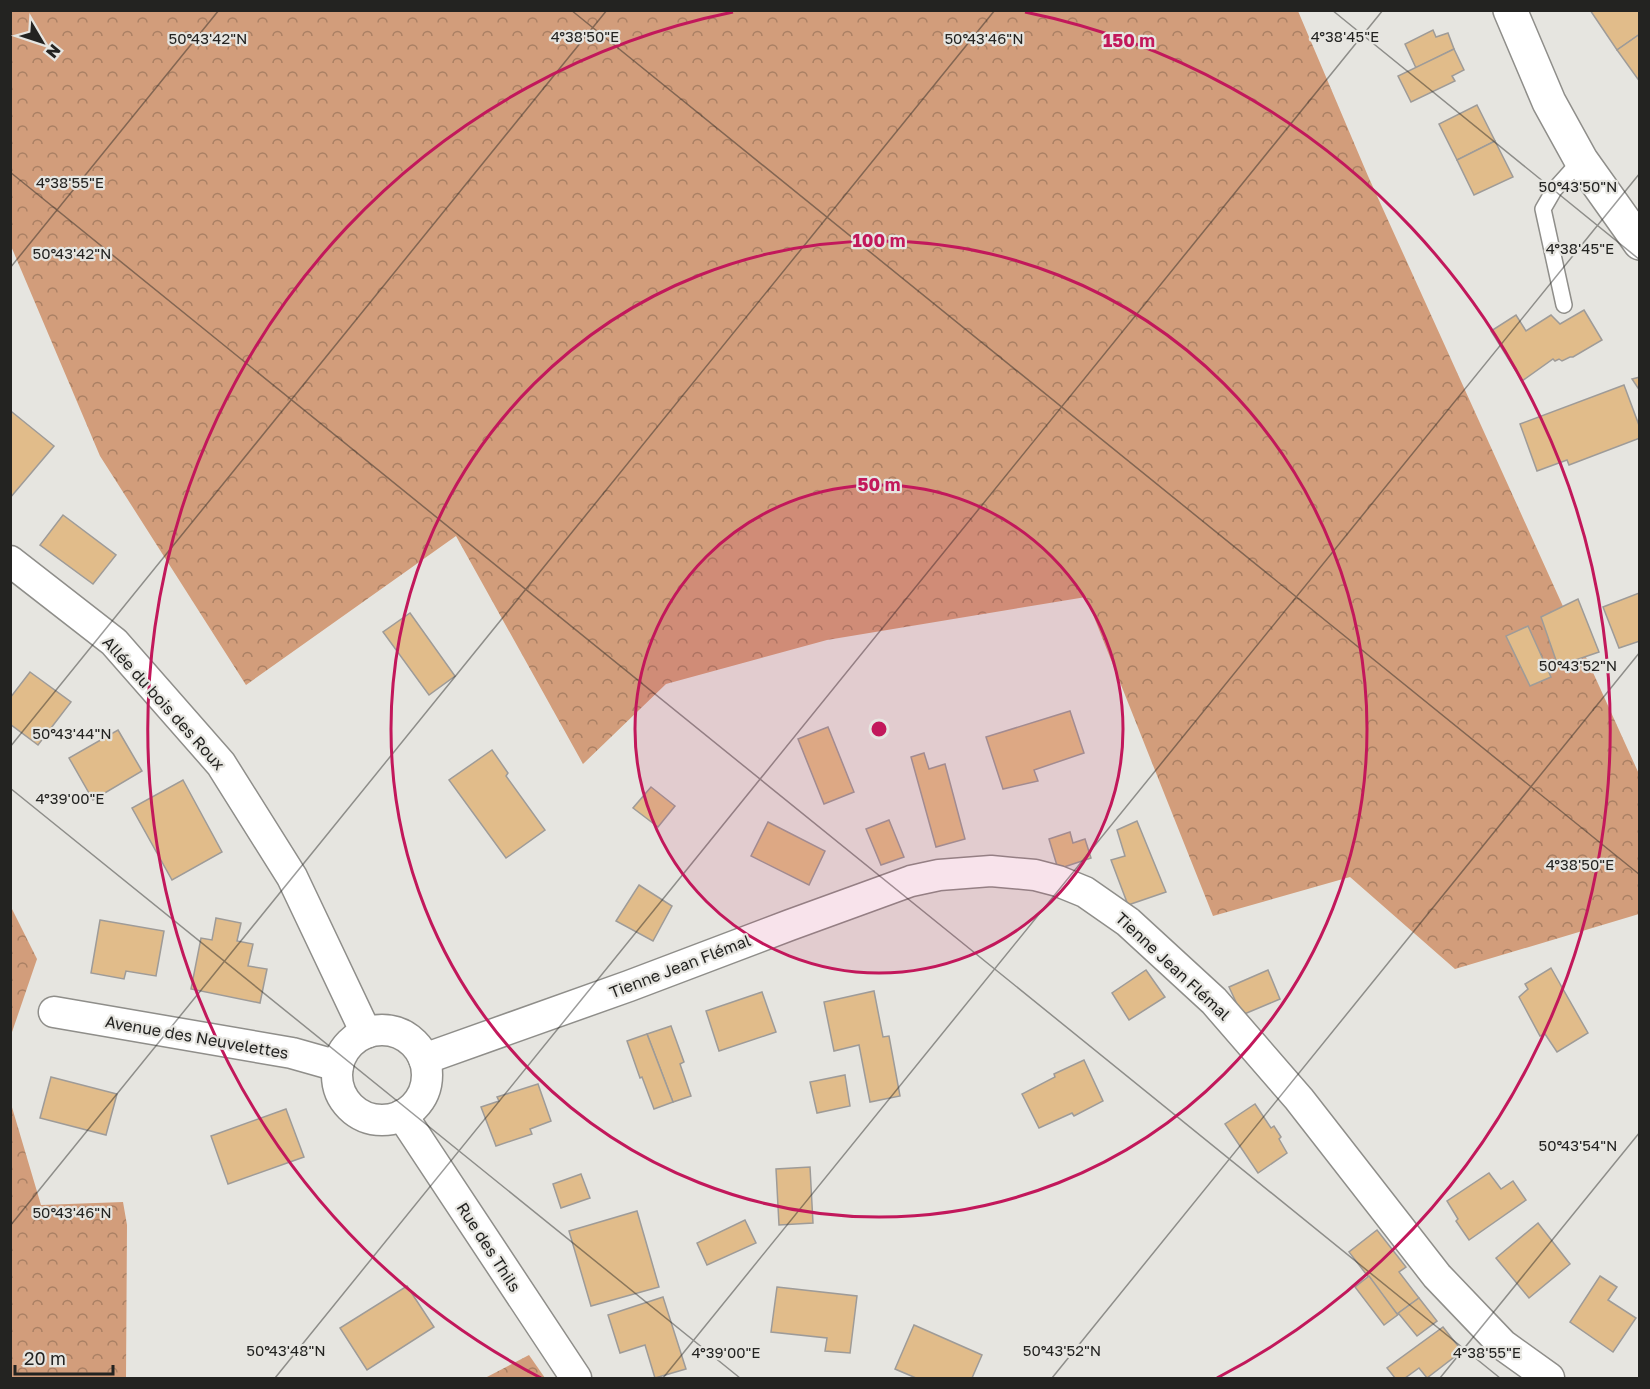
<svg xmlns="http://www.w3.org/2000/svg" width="1650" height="1389" viewBox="0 0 1650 1389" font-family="'Golos Text',sans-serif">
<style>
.forest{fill:url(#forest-crowns)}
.building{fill:#e1bc8a;stroke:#9e9b98;stroke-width:1.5}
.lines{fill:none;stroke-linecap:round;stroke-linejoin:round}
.lane-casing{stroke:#8f8e8a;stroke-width:18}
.street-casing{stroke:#8f8e8a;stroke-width:33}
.secondary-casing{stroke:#8f8e8a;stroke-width:36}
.lane{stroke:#fff;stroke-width:15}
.street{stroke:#fff;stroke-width:30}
.secondary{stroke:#fff;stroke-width:33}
.ticks{fill:none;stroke:#232321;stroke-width:1.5;stroke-opacity:0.45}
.ring{fill:none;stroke:#c2185b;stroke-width:3}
.labels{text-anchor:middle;stroke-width:4.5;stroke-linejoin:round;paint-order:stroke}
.street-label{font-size:16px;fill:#232321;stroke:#e6e5e0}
.ticks-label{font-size:15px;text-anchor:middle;fill:#232321;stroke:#e6e5e0;stroke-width:4.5;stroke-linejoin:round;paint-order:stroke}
.centre{fill:#c2185b;stroke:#e6e5e0;stroke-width:3}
.ring-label{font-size:18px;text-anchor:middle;font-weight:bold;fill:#c2185b;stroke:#e6e5e0;stroke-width:4.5;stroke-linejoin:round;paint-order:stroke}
</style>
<defs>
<pattern id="forest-crowns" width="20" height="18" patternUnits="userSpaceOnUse" patternTransform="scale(1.5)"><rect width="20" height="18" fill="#d29d7b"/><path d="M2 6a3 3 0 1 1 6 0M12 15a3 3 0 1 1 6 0" fill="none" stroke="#aa8064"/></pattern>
</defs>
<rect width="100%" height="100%" fill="#e6e5e0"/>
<g class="forest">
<polygon points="10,11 1298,11 1368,176 1639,774 1639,914 1455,969 1350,877 1213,916 1086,597 827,640 666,684 583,764 456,536 246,685 100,456 11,246"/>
<polygon points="11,907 37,959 11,1035 10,907"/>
<polygon points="11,1104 41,1205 123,1202 127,1225 126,1378 11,1378"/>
<polygon points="529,1355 545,1378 485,1378"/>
</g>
<g class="building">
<polygon points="1590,10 1640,10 1640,34 1617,50"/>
<polygon points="1433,30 1436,37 1448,33 1454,49 1416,68 1405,44"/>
<polygon points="1640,34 1640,82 1617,50"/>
<polygon points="1454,49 1464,70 1452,76 1455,81 1411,102 1398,76"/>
<polygon points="1477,105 1495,141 1457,160 1439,124"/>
<polygon points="1495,141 1513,177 1474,195 1457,160"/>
<polygon points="1584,310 1602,340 1573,357 1570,357 1562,361 1559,359 1555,361 1553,359 1522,381 1491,331 1516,315 1526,331 1551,315 1560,324"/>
<polygon points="1640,377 1640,391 1632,379"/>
<polygon points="1624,385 1640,428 1640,438 1569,465 1567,460 1537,471 1520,424"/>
<polygon points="12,412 54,446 10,498 10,414"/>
<polygon points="63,515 116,555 93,584 40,545"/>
<polygon points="1639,593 1640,641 1619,648 1603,607"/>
<polygon points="1578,599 1599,652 1558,666 1541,617"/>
<polygon points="410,613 455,676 429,695 383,632"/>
<polygon points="1528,626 1551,677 1530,686 1506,636"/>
<polygon points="30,672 71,702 38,745 10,724 10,698"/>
<polygon points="1070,711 1084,753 1034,770 1038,781 1003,789 986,737"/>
<polygon points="828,727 854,792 824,804 798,739"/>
<polygon points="118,730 142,771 93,800 69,758"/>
<polygon points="492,750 508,773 506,776 545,830 506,858 449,780"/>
<polygon points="924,753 929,769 945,764 965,839 936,847 911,757"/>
<polygon points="183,780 222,852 172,880 132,808"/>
<polygon points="651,787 675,806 658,827 633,808"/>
<polygon points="889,820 904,857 881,865 866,829"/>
<polygon points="1137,821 1166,892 1128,905 1111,860 1125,856 1117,830"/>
<polygon points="768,822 825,851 809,885 751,856"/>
<polygon points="1070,832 1073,843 1085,839 1091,858 1058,869 1049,839"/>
<polygon points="639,885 672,906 653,941 616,921"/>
<polygon points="216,918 241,923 237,941 253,944 248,966 267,969 260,1003 191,989 201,938 212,940"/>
<polygon points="100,920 164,931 156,976 126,971 124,979 91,973"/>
<polygon points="1551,968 1588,1033 1557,1052 1545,1034 1540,1036 1519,997 1528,989 1525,984"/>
<polygon points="1146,970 1165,997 1129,1020 1112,993"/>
<polygon points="1268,970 1280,999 1242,1015 1229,987"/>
<polygon points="874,991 883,1037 889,1036 900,1096 870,1102 859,1045 834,1051 824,1002"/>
<polygon points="762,992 776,1032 719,1051 706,1011"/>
<polygon points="671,1026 684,1062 680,1064 691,1096 673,1102 647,1034"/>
<polygon points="647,1034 673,1102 654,1109 642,1077 640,1078 627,1041"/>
<polygon points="1084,1060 1103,1101 1074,1116 1072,1113 1039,1128 1022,1094 1055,1077 1054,1074"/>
<polygon points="845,1075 850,1106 817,1113 810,1082"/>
<polygon points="51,1077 117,1094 106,1135 40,1118"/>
<polygon points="538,1084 551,1121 530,1129 532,1134 496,1146 481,1107 499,1101 497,1097"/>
<polygon points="1255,1104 1271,1128 1274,1126 1281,1137 1279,1139 1287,1153 1258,1173 1225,1124"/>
<polygon points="286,1109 304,1157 228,1184 211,1136"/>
<polygon points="810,1167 813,1223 779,1225 776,1169"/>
<polygon points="1489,1173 1501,1189 1513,1181 1526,1200 1469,1240 1456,1221 1458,1219 1447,1201"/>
<polygon points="581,1174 590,1198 561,1208 553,1184"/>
<polygon points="637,1211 659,1287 591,1306 569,1231"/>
<polygon points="745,1220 756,1243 707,1265 697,1243"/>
<polygon points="1538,1223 1570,1264 1529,1298 1496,1258"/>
<polygon points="1377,1230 1406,1267 1399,1272 1419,1298 1397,1314 1349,1252"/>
<polygon points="1369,1276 1397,1314 1419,1298 1437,1321 1417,1336 1399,1314 1384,1325 1355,1287"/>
<polygon points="1600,1276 1617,1287 1608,1300 1636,1318 1613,1352 1570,1322"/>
<polygon points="407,1286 434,1327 367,1370 340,1328"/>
<polygon points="777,1287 857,1296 850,1353 825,1351 827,1338 771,1332"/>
<polygon points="663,1297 686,1369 655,1378 645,1345 620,1353 608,1315"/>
<polygon points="914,1325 982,1355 972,1378 916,1378 895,1369"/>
<polygon points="1443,1327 1462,1351 1427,1378 1419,1368 1405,1378 1395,1378 1387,1368"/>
</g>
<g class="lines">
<g class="lane-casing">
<polyline id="lane" points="1564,305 1543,209 1554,190 1581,160"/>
</g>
<g class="street-casing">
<g id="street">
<polyline points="10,561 114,642 221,764 292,877 366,1033"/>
<polyline points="54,1012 292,1053 338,1066"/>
<circle cx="382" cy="1075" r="45"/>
<polyline points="424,1059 629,986 790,925 911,881 939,875 991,871 1035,875 1058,881 1085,892 1128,922 1214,1001 1299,1099 1437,1276 1503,1345 1549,1378"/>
<polyline points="402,1115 576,1378"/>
</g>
</g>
<g class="secondary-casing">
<polyline id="secondary" points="1510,10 1549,102 1581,160 1640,243"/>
</g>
<use href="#lane" class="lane"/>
<use href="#street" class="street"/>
<use href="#secondary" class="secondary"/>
</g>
<path class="ticks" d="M571,10L1640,875M1332,10L1640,260M10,172L1500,1378M10,268L219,10M10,747L607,10M10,788L740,1378M10,1226L995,10M275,1378L1383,10M663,1378L1640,173M1052,1378L1640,652M1440,1378L1640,1132"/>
<circle cx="879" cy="729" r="244" fill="#c2185b" fill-opacity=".12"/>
<g class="ring">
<circle cx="879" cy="729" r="244"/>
<circle cx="879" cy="729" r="488"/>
<path d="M541 1378A732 732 0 0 1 733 12M1025 12A732 732 0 0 1 1217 1378"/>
</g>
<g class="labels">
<g class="street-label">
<text transform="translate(164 703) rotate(48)" y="6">Allée du bois des Roux</text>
<text transform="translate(680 966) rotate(-21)" y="6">Tienne Jean Flémal</text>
<text transform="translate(1173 966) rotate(43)" y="6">Tienne Jean Flémal</text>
<text transform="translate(197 1037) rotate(10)" y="6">Avenue des Neuvelettes</text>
<text transform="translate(489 1247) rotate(57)" y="6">Rue des Thils</text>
</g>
</g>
<g class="ticks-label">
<text x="585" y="42">4°38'50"E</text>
<text x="1345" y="42">4°38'45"E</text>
<text x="984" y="44">50°43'46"N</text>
<text x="208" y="44">50°43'42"N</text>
<text x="70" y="188">4°38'55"E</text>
<text x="1578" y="192">50°43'50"N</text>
<text x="1580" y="254">4°38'45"E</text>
<text x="72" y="259">50°43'42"N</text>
<text x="1578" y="671">50°43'52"N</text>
<text x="72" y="739">50°43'44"N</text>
<text x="70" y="804">4°39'00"E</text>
<text x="1580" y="870">4°38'50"E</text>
<text x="1578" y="1151">50°43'54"N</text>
<text x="72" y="1218">50°43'46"N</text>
<text x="286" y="1356">50°43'48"N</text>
<text x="1062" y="1356">50°43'52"N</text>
<text x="726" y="1358">4°39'00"E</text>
<text x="1487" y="1358">4°38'55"E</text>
</g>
<circle cx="879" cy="729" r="9" class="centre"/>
<g class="ring-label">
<text x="1129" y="47">150 m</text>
<text x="879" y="247">100 m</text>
<text x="879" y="491">50 m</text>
</g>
<rect width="1650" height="1389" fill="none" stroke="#232321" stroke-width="24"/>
<g transform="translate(42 42) rotate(129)" stroke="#e6e5e0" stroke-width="4.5" paint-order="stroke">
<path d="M0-4.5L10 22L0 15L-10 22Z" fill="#232321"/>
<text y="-9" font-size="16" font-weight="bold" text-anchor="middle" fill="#232321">N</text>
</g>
<path d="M15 1365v9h98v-9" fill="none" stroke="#232321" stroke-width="3"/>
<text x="24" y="1365" font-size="18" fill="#232321" stroke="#e6e5e0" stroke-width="4.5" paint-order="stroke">20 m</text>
</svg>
